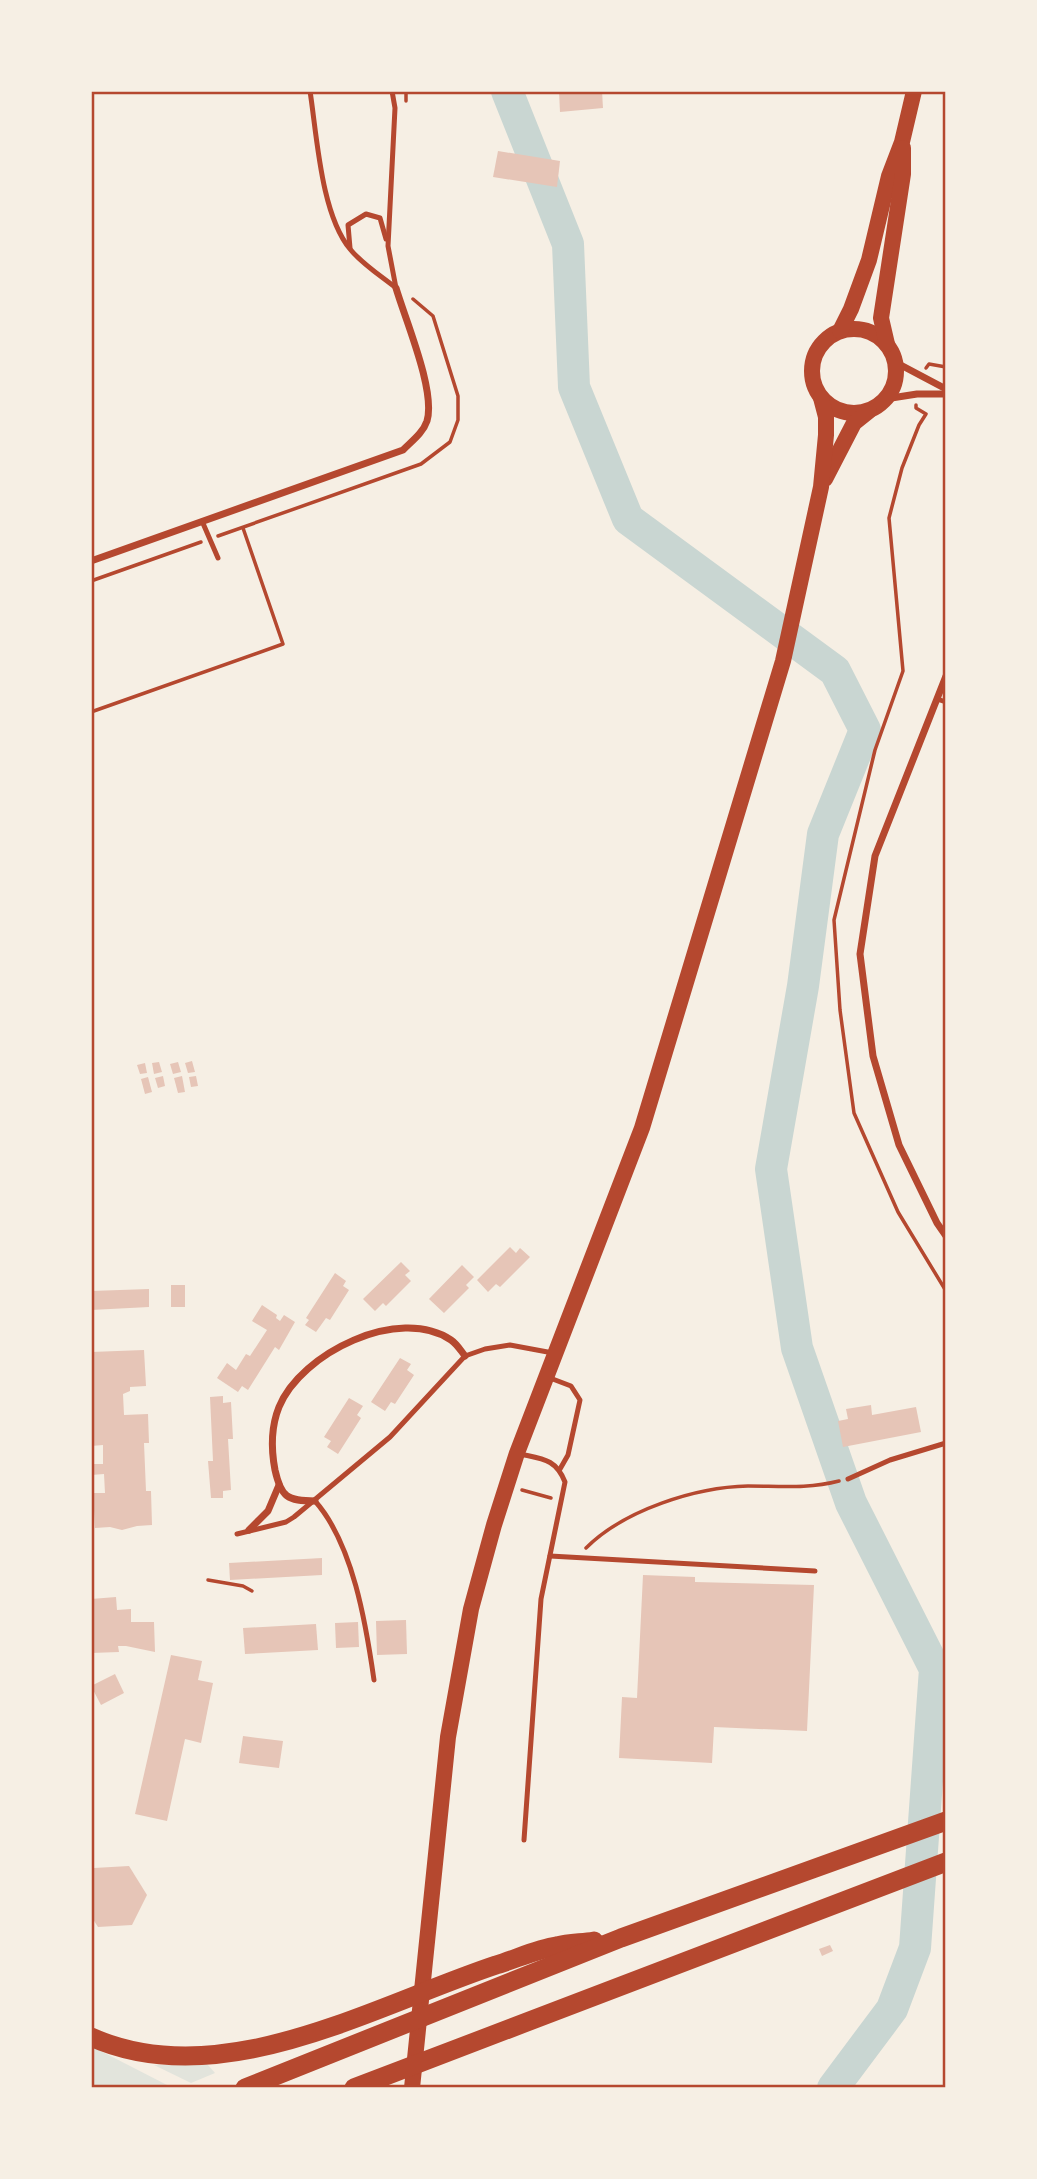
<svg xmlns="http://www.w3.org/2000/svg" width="1037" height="2179" viewBox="0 0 1037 2179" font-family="Spectral,serif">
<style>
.green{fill:#e2e4dc}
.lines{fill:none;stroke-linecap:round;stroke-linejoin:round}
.river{stroke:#c9d6d2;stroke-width:32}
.building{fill:#e6c5b7}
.path{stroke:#b5482f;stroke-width:3.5}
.service{stroke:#b5482f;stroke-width:5}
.minor{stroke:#b5482f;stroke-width:7}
.primary{stroke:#b5482f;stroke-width:16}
.motorway{stroke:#b5482f;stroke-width:19}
.neatline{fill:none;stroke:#b5482f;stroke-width:2.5}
</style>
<rect width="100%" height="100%" fill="#f6efe4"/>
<g class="green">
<polygon points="91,2046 169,2086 164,2088 91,2088"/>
<polygon points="207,2064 215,2073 191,2083 154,2065"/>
</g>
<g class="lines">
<polyline class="river" points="507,91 568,244 574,387 628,519 835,671 865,730 823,834 803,986 771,1169 797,1348 851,1503 935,1669 915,1948 892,2009 833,2088"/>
</g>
<g class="building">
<polygon points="559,91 602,91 603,108 560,112"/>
<polygon points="498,151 560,161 557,187 493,177"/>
<polygon points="192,1061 195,1072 188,1073 185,1063"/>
<polygon points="159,1062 162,1072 154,1074 152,1063"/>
<polygon points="178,1062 181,1072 173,1074 170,1064"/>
<polygon points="145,1063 147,1073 140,1074 137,1065"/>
<polygon points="163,1076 165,1086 158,1088 155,1078"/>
<polygon points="182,1076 185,1092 178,1093 174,1078"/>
<polygon points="196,1076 198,1086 191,1087 189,1077"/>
<polygon points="148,1077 152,1092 145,1094 141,1079"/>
<polygon points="510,1247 516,1253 520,1248 530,1257 500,1287 496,1284 488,1292 477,1280"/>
<polygon points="401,1262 410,1271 405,1275 411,1281 386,1306 383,1303 375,1311 363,1299"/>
<polygon points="462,1265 474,1277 466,1285 469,1288 444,1313 429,1299"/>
<polygon points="335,1273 346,1281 343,1286 349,1290 330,1320 326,1318 316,1332 305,1325 309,1320 306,1318"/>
<rect x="171" y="1285" width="14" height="22"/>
<polygon points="149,1289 149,1307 91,1310 91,1291"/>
<polygon points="262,1305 277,1315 276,1318 280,1321 284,1315 295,1322 279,1350 275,1347 248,1390 242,1386 238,1392 217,1378 227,1363 236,1370 246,1354 250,1356 267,1330 252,1321"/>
<polygon points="144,1350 146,1386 130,1387 130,1391 123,1394 124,1415 148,1414 149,1443 144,1443 146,1491 151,1491 152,1525 137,1526 122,1530 110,1527 95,1528 93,1493 105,1493 104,1474 91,1475 91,1464 103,1464 103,1445 91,1446 91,1352"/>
<polygon points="400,1358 411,1364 407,1370 414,1375 395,1404 391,1402 385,1411 371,1402"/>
<polygon points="223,1396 223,1403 231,1402 233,1439 228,1439 231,1490 223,1491 223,1498 211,1498 208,1461 213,1461 210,1397"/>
<polygon points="349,1398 363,1406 357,1415 361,1418 338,1454 327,1447 331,1441 324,1437"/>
<polygon points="871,1405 872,1415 916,1407 921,1432 843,1447 838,1421 848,1419 846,1409"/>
<polygon points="322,1558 322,1575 230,1580 229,1563"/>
<polygon points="643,1575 695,1577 695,1582 814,1585 807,1731 714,1727 712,1763 619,1758 622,1697 637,1698"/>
<polygon points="116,1597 117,1610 131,1609 131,1622 154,1622 155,1652 126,1646 118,1646 119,1652 91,1653 91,1599"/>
<polygon points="406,1620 407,1654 377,1655 376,1621"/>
<polygon points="358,1622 359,1647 336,1648 335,1623"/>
<polygon points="316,1624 318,1650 245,1654 243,1628"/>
<polygon points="171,1655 202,1661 198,1680 213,1683 201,1743 185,1739 167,1821 135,1814"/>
<polygon points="115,1674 124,1693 101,1705 91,1686"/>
<polygon points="243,1736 283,1741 279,1768 239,1763"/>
<polygon points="129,1866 147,1895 132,1925 98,1927 91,1916 91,1875 94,1868"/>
<polygon points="830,1945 833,1951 822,1956 819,1949"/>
</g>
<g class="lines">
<g class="path">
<polyline points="406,101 406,91"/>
<polyline points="926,368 929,364 946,367"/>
<polyline points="916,405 916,408 926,414 919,425 902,468 889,518 903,671 875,750 834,920 840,1010 854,1113 898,1212 946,1291"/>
<polyline points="218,536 421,464 450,442 458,420 458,396 433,316 413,299"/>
<polyline points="91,581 201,542"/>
<polyline points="91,712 283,644 243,528"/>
<polyline points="522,1490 551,1498"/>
<path d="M586,1548C624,1510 696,1487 748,1486C780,1486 808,1489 839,1481"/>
<polyline points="208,1580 243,1586 252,1591"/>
</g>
<g class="service">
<path d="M310,91C317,136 321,214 350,249C362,264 381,276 396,288"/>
<polyline points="392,91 395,108 388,246 396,288"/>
<polyline points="350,248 348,225 366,214 380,218 386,239"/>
<polyline points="202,521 218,558"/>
<polyline points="937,699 946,702"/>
<polyline points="550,1378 571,1386 580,1400 568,1455 560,1469"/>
<path d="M520,1454C543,1459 556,1459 565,1482L541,1599L524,1840"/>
<polyline points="848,1479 890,1460 946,1443"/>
<path d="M315,1501C353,1544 366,1624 374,1680"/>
<polyline points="237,1534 286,1522 294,1517 390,1437 465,1356 485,1349 510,1345 553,1353"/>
<polyline points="550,1556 815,1571"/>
</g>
<g class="minor">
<polyline points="895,362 946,389"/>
<polyline points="885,399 917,394 946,394"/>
<path d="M91,561L403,450C412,441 423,433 427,421C436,391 405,319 396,288"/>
<polyline points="946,676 875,856 860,954 873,1056 899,1145 937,1223 946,1236"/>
<path d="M315,1501C287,1501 281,1497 275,1470C271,1449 271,1427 279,1407C301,1353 399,1305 451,1340C457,1344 461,1351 465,1356"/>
<polyline points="249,1530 268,1511 279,1485"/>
</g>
<g class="primary">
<circle cx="854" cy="371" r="42"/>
<polyline points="840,331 851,309 869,260 889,176 902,142 914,91"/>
<polyline points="887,344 881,318 903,174 903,148"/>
<polyline points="825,479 854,423 869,411"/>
<polyline points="412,2088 448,1737 471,1609 494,1525 517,1453 642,1128 783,661 821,487 826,435 826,417 821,398"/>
</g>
<g class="motorway">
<path d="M91,2037C221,2095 373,2006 496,1965C516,1959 537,1949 557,1946C569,1943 582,1943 594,1941"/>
<polyline points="245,2088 621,1938 946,1821"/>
<polyline points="354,2088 946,1862"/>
</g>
</g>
<rect width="1037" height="2179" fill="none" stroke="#f6efe4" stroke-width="186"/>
<rect x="93" y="93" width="851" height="1993" class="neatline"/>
</svg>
